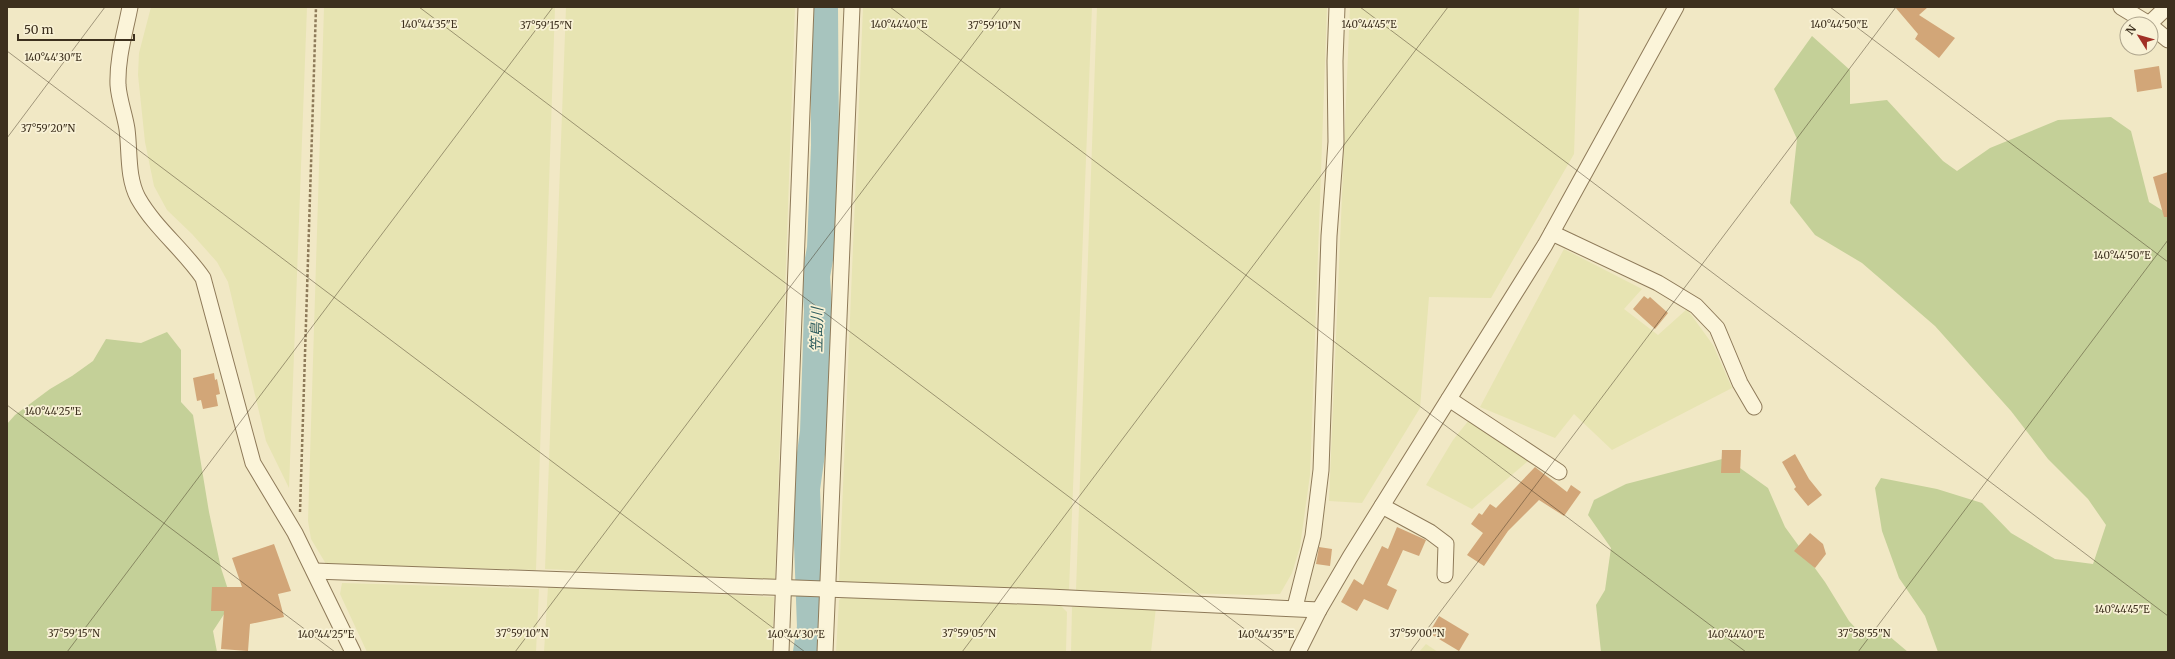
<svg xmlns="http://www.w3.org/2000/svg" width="2175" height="659" viewBox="0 0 2175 659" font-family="Merriweather,'Noto Sans JP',serif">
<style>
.farmland{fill:#e7e4b2}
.green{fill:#c4d098}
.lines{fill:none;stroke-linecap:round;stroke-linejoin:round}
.river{stroke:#a7c4be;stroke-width:28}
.building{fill:#d2a678}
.minor-casing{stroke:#8e7a59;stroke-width:17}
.path{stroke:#8e7a59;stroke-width:2.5;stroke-dasharray:3 2;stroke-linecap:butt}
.minor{stroke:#fbf4d9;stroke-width:15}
.ticks{fill:none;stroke:#3d301e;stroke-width:1;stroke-opacity:0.45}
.labels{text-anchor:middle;stroke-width:3.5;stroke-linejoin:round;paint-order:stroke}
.water-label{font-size:15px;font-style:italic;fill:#2d5c5d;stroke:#f8f1d5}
.ticks-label{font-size:10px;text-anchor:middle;fill:#3d301e;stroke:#f8f1d5;stroke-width:3.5;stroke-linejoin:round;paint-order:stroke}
</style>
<rect width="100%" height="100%" fill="#f1e8c5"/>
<g class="farmland">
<polygon points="151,7 307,7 289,488 266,441 228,282 217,262 192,234 167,210 154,186 145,142 138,75 139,53"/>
<polygon points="324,7 555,7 536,570 326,564 311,539 308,521"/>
<polygon points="566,7 795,7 775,580 545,569"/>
<polygon points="863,7 1092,7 1069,590 839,582"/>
<polygon points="1097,7 1327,7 1310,475 1300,547 1292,573 1280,594 1252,595 1076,590"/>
<polygon points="1350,7 1579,7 1574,154 1491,298 1429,297 1420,408 1362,503 1329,501"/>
<polygon points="1564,249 1642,289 1624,309 1658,335 1687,309 1713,345 1732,388 1612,450 1574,414 1555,438 1480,407"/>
<polygon points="1469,420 1528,461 1472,509 1426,485 1453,440"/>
<polygon points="342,583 539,589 536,652 367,652 340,594"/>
<polygon points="548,587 774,597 772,652 544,652"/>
<polygon points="843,597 1061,606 1067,612 1066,652 836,652 839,600"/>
<polygon points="1072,607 1156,607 1151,652 1071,652"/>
<polygon points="1426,644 1438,652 1419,652"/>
</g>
<g class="green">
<polygon points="1812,36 1850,70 1850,104 1887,100 1943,161 1957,171 1990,148 2058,120 2111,117 2131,131 2149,202 2168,214 2168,652 1938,652 1925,616 1899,578 1882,531 1875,488 1881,478 1937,489 1982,503 2011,533 2055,559 2093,564 2106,525 2088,499 2048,459 2011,411 1935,326 1862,263 1815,235 1790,203 1797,139 1774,89"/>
<polygon points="167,332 181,350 181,402 193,415 209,512 221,568 232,602 213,631 217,652 7,652 7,424 15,415 50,389 72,376 93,361 106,339 141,343"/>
<polygon points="1726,458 1768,488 1785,527 1825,582 1849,621 1863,636 1882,630 1908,652 1601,652 1596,605 1605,590 1611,548 1588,515 1594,500 1626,484"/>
</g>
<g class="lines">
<polyline class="river" points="807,652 811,627 806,489 814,432 818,311 816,276 821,248 825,145 824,7"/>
</g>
<g class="building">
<polygon points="1895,7 1928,7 1919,15 1955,38 1939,58 1915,39 1918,34"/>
<polygon points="2159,66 2162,88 2137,92 2134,70"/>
<polygon points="2168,172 2168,217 2164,217 2153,177"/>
<polygon points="1644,296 1648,299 1650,297 1668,313 1655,329 1633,309"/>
<polygon points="214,373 215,380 217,379 220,394 216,395 218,406 203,409 201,400 197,401 193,378"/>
<polygon points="1722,450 1741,450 1740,473 1721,473"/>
<polygon points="1795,454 1809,479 1822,495 1808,506 1794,489 1796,487 1782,462"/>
<polygon points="1535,467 1567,492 1571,485 1581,492 1564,516 1539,500 1508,531 1484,566 1467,555 1483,533 1471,524 1479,513 1482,515 1490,504 1496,508"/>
<polygon points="1397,527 1426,540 1419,556 1403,550 1387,585 1397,590 1388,610 1364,599 1357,611 1341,602 1354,579 1363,585 1382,546 1388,549"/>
<polygon points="1810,533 1823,544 1826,554 1815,568 1794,551"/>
<polygon points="274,544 291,591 278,594 284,617 250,624 248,651 221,649 224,611 211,611 212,587 242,587 232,558"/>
<polygon points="1319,547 1332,549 1330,566 1316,564"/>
<polygon points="1439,616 1469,634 1459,651 1429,633"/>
</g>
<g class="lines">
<g class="minor-casing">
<g id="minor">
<path d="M130,7C125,33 117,58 118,85C119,100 125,115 127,129C130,152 127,177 138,198C155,228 184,250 203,278L253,463L295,533L353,652"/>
<polyline points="2121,7 2149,24"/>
<polyline points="2149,24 2167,7"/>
<polyline points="2151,26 2168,40"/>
<polyline points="1552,233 1658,283 1696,306 1717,328 1740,383 1754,407"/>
<polyline points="1449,399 1559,472"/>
<polyline points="1382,506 1430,532 1446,544 1445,575"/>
<polyline points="314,571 1049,597 1319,610"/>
<polyline points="1295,607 1313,536 1321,470 1329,236 1336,142 1335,61 1337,7"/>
<polyline points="781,652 806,7"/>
<polyline points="825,652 852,7"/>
<polyline points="1298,652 1319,610 1350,557 1545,245 1676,7"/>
</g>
</g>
<polyline class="path" points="300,512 316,7"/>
<use href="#minor" class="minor"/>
</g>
<path class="ticks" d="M419,7L1275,652M890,7L1746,652M1360,7L2168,616M1830,7L2168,262M7,51L805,652M7,138L105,7M7,405L335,652M67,652L553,7M515,652L1001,7M962,652L1448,7M1410,652L1896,7M1858,652L2168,240"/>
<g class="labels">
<g class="water-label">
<text transform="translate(817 330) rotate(-89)" y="5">笠島川</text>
</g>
</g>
<g class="ticks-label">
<text x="429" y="28">140°44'35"E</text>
<text x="899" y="28">140°44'40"E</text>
<text x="1369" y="28">140°44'45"E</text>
<text x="1839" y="28">140°44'50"E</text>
<text x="546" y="29">37°59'15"N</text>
<text x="994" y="29">37°59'10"N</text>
<text x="53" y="61">140°44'30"E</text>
<text x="48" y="132">37°59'20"N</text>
<text x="2122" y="259">140°44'50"E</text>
<text x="53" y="415">140°44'25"E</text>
<text x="2122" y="613">140°44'45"E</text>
<text x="74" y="637">37°59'15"N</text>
<text x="522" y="637">37°59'10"N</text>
<text x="969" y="637">37°59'05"N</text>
<text x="1417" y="637">37°59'00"N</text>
<text x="1864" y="637">37°58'55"N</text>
<text x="326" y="638">140°44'25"E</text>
<text x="796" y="638">140°44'30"E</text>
<text x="1266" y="638">140°44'35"E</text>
<text x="1736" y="638">140°44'40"E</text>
</g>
<rect width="2175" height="659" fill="none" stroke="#3d301e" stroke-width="16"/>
<g transform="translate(2139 36) rotate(307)"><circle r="19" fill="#f8f1d5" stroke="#ada48c"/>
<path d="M0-3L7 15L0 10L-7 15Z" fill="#a13025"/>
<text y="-6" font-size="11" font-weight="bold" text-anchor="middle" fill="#3d301e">N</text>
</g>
<path d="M18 34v6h116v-6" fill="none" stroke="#3d301e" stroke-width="2"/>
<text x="24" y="34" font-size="12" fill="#3d301e" stroke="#f8f1d5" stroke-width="3" paint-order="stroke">50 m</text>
</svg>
